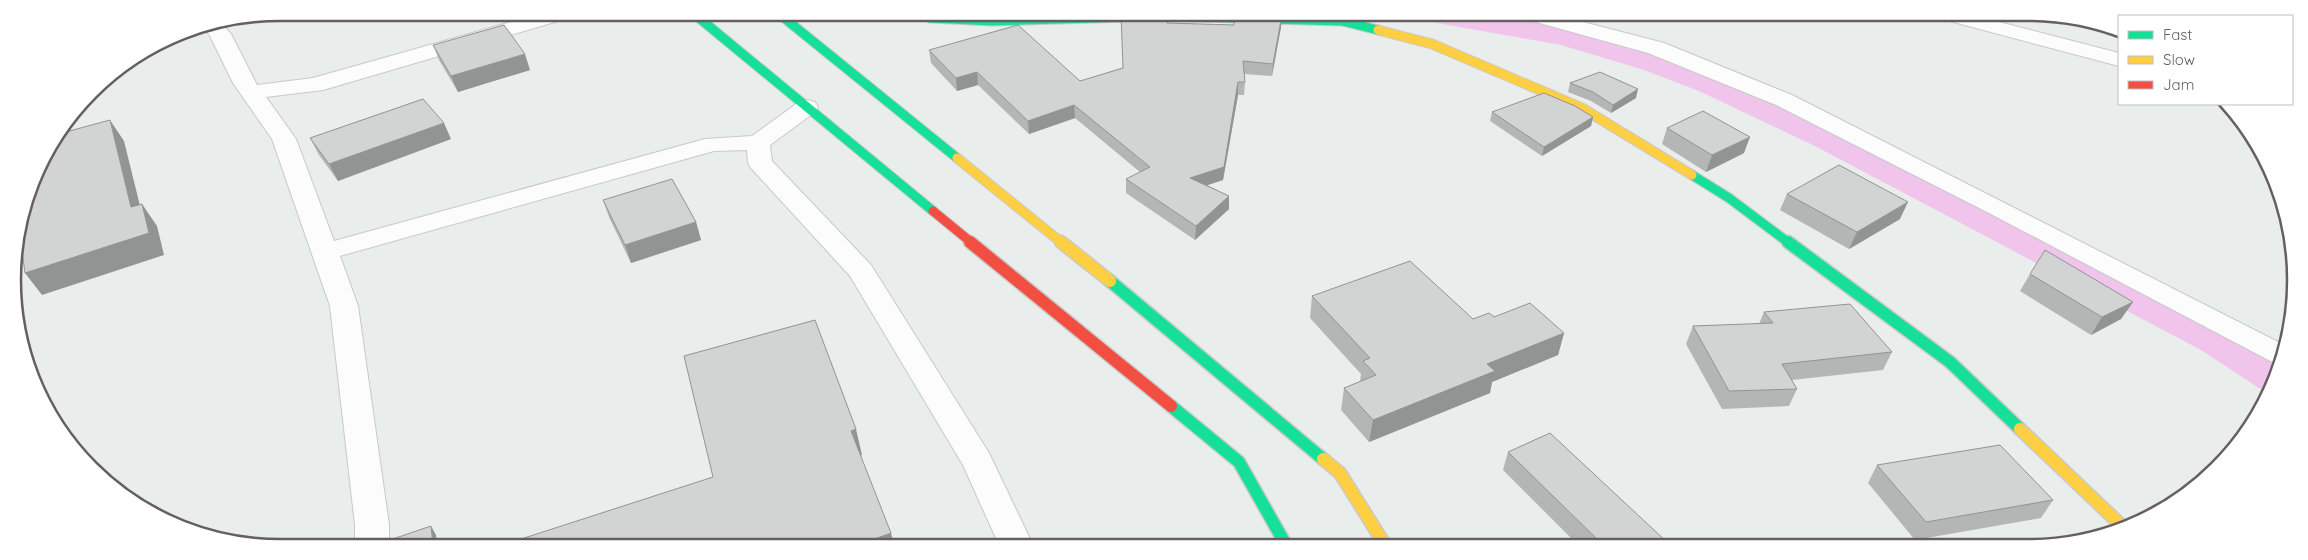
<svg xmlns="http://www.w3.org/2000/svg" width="2308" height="560" viewBox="0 0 2308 560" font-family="Quicksand,sans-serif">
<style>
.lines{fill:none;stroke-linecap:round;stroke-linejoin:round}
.canal{fill:#f1c4eb;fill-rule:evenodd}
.street-casing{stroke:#c7c9c8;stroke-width:2}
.fast-far1-casing{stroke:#cacaca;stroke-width:11}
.fast-casing{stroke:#cacaca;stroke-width:15}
.slow-far1-casing{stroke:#cacaca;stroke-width:11}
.slow-casing{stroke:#cacaca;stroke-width:15}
.jam-far1-casing{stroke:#cacaca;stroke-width:11}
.jam-casing{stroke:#cacaca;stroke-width:15}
.street{fill:#fcfcfc;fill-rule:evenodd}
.fast-far1{stroke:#16e098;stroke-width:9}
.fast{stroke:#16e098;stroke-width:12}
.slow-far1{stroke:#ffcf43;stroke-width:9}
.slow{stroke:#ffcf43;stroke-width:12}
.jam-far1{stroke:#f24e42;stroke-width:9}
.jam{stroke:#f24e42;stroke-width:12}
.wall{fill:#b4b6b5}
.shaded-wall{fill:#929493}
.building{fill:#d1d4d2;stroke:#929493}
.rim{fill:none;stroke:#655f64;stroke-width:2.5}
</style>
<rect width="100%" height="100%" fill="#e9edeb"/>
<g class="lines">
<polygon class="canal" points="1422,14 1488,14 1565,28 1663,55 1723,77 1839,132 2231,330 2280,360 2270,391 2259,388 2201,350 1815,146 1699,91 1641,69 1561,45 1437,23 1426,20"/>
<g class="street-casing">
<g id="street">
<polygon points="543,13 575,13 572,17 323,90 266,97 296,139 334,241 705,139 752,136 799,102 807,100 815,102 818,107 815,112 770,145 772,161 871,265 989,453 1033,545 999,545 963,465 850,276 751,168 748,163 747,150 714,151 340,256 358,306 389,525 389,545 355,545 355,525 330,306 272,139 233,83 210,36 204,28 222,24 231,34 257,85 313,78"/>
<polygon points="1518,14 1552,14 1664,43 1792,95 2284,345 2278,365 1989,213 1776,105 1648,53 1521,18"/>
<polygon points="1939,15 1972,15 2119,53 2119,66 1942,19"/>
</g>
</g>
<g class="fast-far1-casing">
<g id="fast-far1">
<polyline points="693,13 933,211"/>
<polyline points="778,13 957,158"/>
<polyline points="921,13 930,18 992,21 1165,16 1342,21 1378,30"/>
<polyline points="1692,175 1729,198 1789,243"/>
</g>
</g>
<g class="fast-casing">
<g id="fast">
<polyline points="1788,242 1950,362 2020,429"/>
<polyline points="1110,281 1323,459"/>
<polyline points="1171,406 1239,462 1286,545"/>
</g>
</g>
<g class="slow-far1-casing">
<g id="slow-far1">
<polyline points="1378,30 1432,44 1582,108 1692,175"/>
<polyline points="957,158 1062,243"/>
</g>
</g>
<g class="slow-casing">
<g id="slow">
<polyline points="1061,242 1110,281"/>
<polyline points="2020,429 2123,527"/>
<polyline points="1323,459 1340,473 1385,545"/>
</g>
</g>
<g class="jam-far1-casing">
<polyline id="jam-far1" points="933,211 972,243"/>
</g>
<g class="jam-casing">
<polyline id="jam" points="970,242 1171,406"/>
</g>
<use href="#street" class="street"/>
<use href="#fast-far1" class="fast-far1"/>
<use href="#fast" class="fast"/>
<use href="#slow-far1" class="slow-far1"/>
<use href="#slow" class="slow"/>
<use href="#jam-far1" class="jam-far1"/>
<use href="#jam" class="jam"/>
</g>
<g class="wall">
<polygon points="1282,15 1281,27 1272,76 1244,74 1245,82 1244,95 1238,95 1223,180 1207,185 1229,196 1229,209 1195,240 1126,193 1126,179 1140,172 1075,118 1029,134 978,85 957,91 931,63 929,50 1080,81 1122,68 1167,23 1234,25"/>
<polygon points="433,45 530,70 458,92 439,60"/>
<polygon points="1570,83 1636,98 1611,113 1591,101 1568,92"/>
<polygon points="1492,112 1593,117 1591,126 1542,156 1490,121"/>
<polygon points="1667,128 1744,153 1706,172 1662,144"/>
<polygon points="310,138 451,139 338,181 319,155"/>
<polygon points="1787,194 1900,219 1849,249 1780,210"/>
<polygon points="603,200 696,222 701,240 631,263 609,217"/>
<polygon points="2030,274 2133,302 2121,319 2091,335 2020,291"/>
<polygon points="1312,296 1473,319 1494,317 1564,333 1558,355 1492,382 1490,393 1369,442 1341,410 1344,388 1360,382 1361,374 1310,318"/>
<polygon points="1764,312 1892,352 1883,370 1792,380 1797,389 1789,406 1722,409 1686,344 1693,326 1759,324"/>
<polygon points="1508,452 1669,544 1669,545 1578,545 1503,470"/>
<polygon points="1877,465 2053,500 2041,518 1915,540 1868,483"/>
</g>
<g class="shaded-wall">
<polygon points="1282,15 1281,27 1272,76 1273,64"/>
<polygon points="525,54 530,70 458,92 451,76"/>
<polygon points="977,72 978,85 957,91 956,78"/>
<polygon points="1238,82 1238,95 1223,180 1190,191 1190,178"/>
<polygon points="1638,89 1636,98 1611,113 1613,105"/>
<polygon points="1074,105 1075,118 1029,134 1028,121"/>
<polygon points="1593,117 1591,126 1542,156 1544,147"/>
<polygon points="110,120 124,141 146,230 131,207"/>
<polygon points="444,123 451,139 338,181 329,164"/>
<polygon points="1750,137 1744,153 1706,172 1712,155"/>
<polygon points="1229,196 1229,209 1195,240 1196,226"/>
<polygon points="1908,202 1900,219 1849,249 1857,232"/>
<polygon points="142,204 157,226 164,255 42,295 25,273"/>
<polygon points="696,222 701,240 631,263 625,245"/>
<polygon points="2133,302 2121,319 2091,335 2102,317"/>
<polygon points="1564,333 1558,355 1492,382 1490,393 1369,442 1373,420 1487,364"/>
<polygon points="856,429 862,455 857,457 851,431"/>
<polygon points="431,526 436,535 437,545 433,545"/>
<polygon points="891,533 894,545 858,545"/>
</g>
<g class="building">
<polygon points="1121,14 1166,14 1167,23 1234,25 1235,14 1282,15 1273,64 1243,61 1245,82 1238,82 1224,167 1190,178 1229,196 1196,226 1126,179 1150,167 1074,105 1028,121 977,72 956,78 929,50 1018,25 1080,81 1123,68"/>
<polygon points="504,25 525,54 451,76 433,45"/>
<polygon points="1600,72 1638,89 1613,105 1593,92 1570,83"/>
<polygon points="1544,93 1575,106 1593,117 1544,147 1492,112"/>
<polygon points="423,99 444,123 329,164 310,138"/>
<polygon points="1703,111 1750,137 1712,155 1667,128"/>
<polygon points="110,120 131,207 142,204 149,233 25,273 20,237 40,161 62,133"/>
<polygon points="1839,165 1908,202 1857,232 1787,194"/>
<polygon points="672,179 696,222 625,245 603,200"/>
<polygon points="2045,250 2133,302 2102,317 2030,274"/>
<polygon points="1410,261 1473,319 1489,313 1494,317 1530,303 1564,333 1487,364 1495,371 1373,420 1344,388 1376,375 1363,361 1370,358 1312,296"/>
<polygon points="1850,304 1892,352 1782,364 1797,389 1729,391 1693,326 1773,323 1764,312"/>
<polygon points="815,320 856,429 851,431 891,533 858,545 518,545 518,540 713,477 684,356"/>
<polygon points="1550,433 1669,544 1667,545 1603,545 1508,452"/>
<polygon points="2000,445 2053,500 1926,522 1877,465"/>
<polygon points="431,526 433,545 375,545"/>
</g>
<path d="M0 0H2308V560H0ZM280 21H2028A259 259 0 0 1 2287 280V280A259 259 0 0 1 2028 539H280A259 259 0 0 1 21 280V280A259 259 0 0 1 280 21Z" fill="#fff" fill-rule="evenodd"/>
<path class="rim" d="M280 21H2028A259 259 0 0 1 2287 280V280A259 259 0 0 1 2028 539H280A259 259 0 0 1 21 280V280A259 259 0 0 1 280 21Z"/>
<rect x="2118" y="15" width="175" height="90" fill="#ffffff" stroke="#c1bfc1"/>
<rect x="2128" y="31" width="25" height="8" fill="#16e098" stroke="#c1bfc1"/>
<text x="2163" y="40" font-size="15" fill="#655f64">Fast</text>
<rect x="2128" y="56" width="25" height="8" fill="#ffcf43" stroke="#c1bfc1"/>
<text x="2163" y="65" font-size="15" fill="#655f64">Slow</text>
<rect x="2128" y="81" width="25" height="8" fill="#f24e42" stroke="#c1bfc1"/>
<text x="2163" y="90" font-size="15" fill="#655f64">Jam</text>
</svg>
